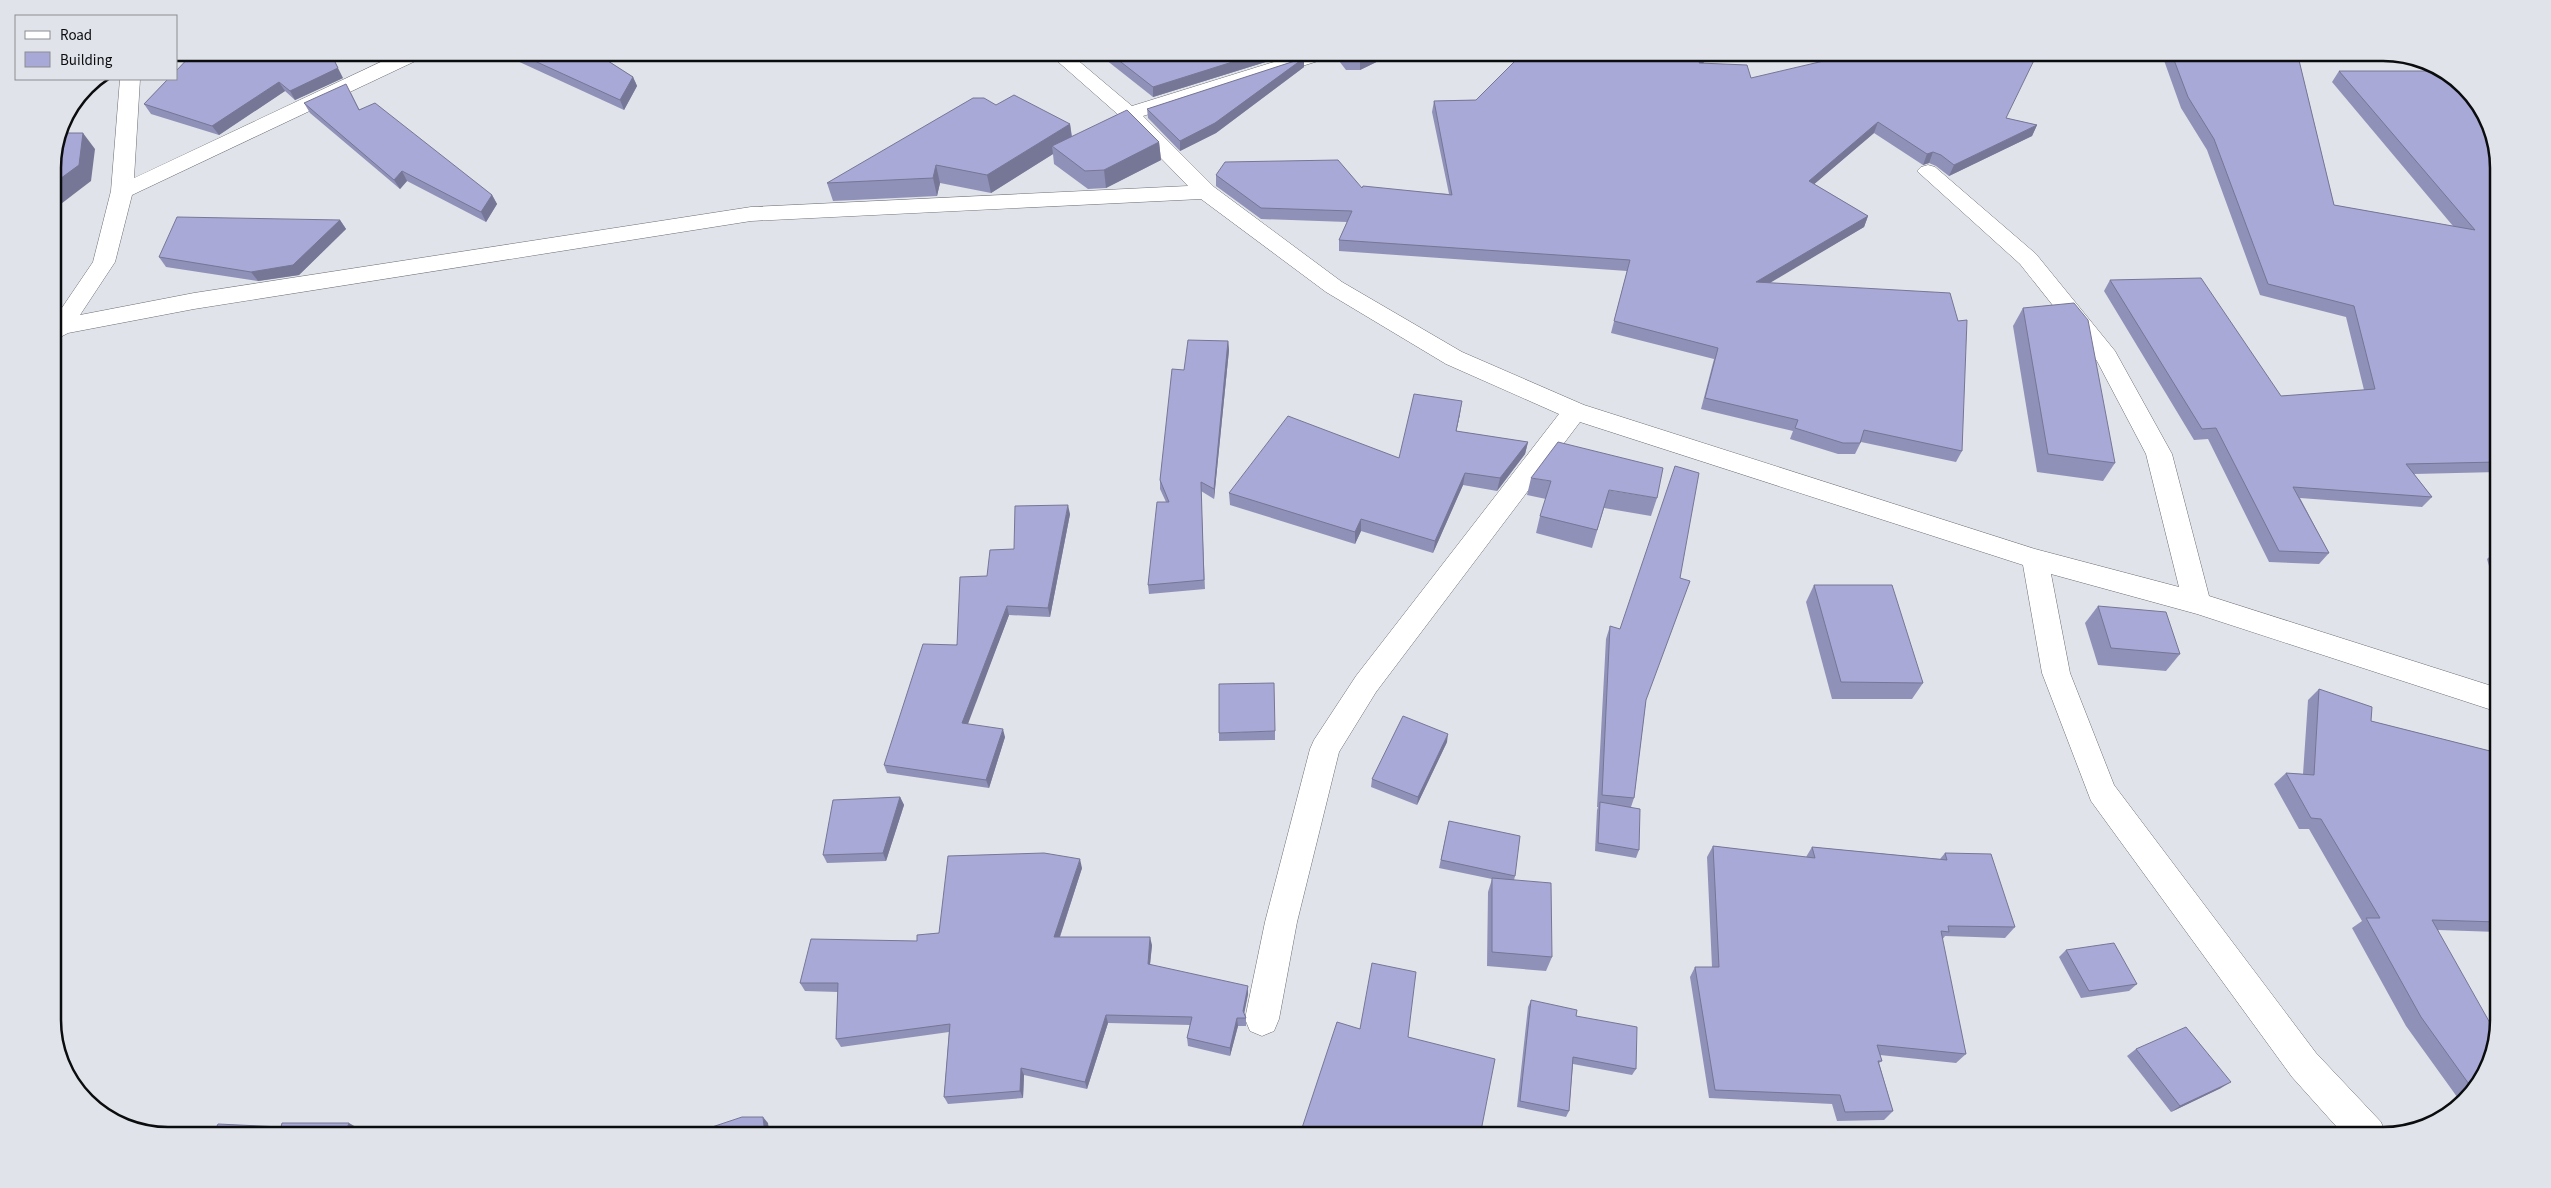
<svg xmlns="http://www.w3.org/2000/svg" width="2551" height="1188" viewBox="0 0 2551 1188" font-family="'Source Sans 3',sans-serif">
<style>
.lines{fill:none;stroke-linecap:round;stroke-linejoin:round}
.minor-casing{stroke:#6a6e73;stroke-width:1}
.minor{fill:#fff;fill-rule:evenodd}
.wall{fill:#9091b8}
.shaded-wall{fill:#767696}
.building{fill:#a8a9d6;stroke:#767696}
.rim{fill:none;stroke:#0b0c0e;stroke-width:2.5}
</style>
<rect width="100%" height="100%" fill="#e0e3ea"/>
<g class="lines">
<g class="minor-casing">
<polygon id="minor" points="402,52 428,52 426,56 132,195 115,262 80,315 194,293 751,207 1188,186 1122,118 1047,52 1068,52 1132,106 1306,52 1336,52 1334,56 1143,116 1214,187 1342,282 1462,352 1584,405 2035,549 2179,587 2146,454 2097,361 2020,264 1917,171 1921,167 1928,165 1935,167 2036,254 2115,351 2172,454 2209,596 2498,688 2498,712 2197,614 2051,574 2070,673 2114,785 2316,1053 2381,1122 2386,1135 2344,1135 2292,1077 2091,801 2042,673 2023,565 1580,422 1376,692 1339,752 1297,922 1279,1019 1274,1031 1262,1036 1250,1031 1245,1019 1265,922 1310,749 1314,740 1356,676 1559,414 1446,364 1326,292 1201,199 751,221 194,309 68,333 53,341 53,321 93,262 111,191 120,79 140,79 134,178"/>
</g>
<use href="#minor" class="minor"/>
</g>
<g class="wall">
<polygon points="501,52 594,52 633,77 637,86 624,110 502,54"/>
<polygon points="1096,52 1215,53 1298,52 1153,97"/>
<polygon points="1336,52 1397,52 1360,70 1346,70 1336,57"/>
<polygon points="1524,52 1710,52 1703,64 1751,78 2006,118 2037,125 2032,136 1949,176 1936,166 1929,163 1923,165 1874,133 1814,184 1868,216 1864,227 1770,282 1962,451 1956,462 1861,442 1855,454 1838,454 1790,439 1793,431 1701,409 1714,359 1611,333 1627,271 1339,251 1339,240 1347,222 1261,219 1216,186 1216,175 1362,188 1449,194 1432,112 1434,101 1476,100"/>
<polygon points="2161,52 2297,52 2334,205 2453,226 2332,82 2339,71 2498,161 2498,472 2414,474 2432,497 2422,507 2300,498 2329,553 2319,564 2269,562 2208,439 2194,440 2104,291 2110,280 2281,396 2364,390 2346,317 2260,295 2207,150 2181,108"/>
<polygon points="1304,58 1304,67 1216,133 1180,151 1148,118 1147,109"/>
<polygon points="343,78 295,100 285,91 219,135 151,114 144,104 168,79"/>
<polygon points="351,93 359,109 492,195 497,204 486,222 407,181 400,189 310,113 304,103"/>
<polygon points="996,105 1070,124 1072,136 1159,142 1161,160 1106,188 1088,189 1054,164 1053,154 991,193 940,183 937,196 833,201 827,183"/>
<polygon points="340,220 346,229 299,275 258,281 166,267 159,257"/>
<polygon points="2023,308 2115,463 2103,481 2037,472 2013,326"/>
<polygon points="1228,341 1229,350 1214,499 1201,491 1205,589 1149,594 1148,585 1166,502 1160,489 1160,480 1184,370"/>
<polygon points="1460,414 1456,431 1528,442 1525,454 1497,491 1463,485 1433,553 1361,531 1355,544 1230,505 1229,493 1399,458"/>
<polygon points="1531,478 1657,498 1651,516 1604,508 1592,548 1536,533 1540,516 1546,499 1527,495"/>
<polygon points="1070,514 1050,617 1009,615 967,724 1005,737 989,788 887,773 884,765 1014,549"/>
<polygon points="2497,550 2498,550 2498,597 2487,559"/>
<polygon points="1814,585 1923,683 1912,699 1832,699 1806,602"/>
<polygon points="2098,606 2180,654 2166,671 2098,665 2085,623"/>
<polygon points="1610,626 1646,700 1634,798 1631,807 1639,850 1636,858 1595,851 1597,810 1598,807 1597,807 1606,639"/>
<polygon points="2319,689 2371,721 2498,753 2498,932 2438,930 2490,1065 2460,1101 2406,1026 2352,928 2362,921 2309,829 2299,829 2274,784 2286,773 2303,774 2308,700"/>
<polygon points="1275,731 1275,740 1219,741 1219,733"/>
<polygon points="1447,742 1417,805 1371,787 1372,779"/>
<polygon points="900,797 904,805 886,861 827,863 823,855"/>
<polygon points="1449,821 1515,876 1514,880 1552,957 1546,971 1487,966 1488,892 1492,879 1439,868"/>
<polygon points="1713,846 1806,857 1812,847 1940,859 1945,853 2015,927 2005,938 1945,936 1942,940 1966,1054 1956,1063 1880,1055 1882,1061 1879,1063 1893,1111 1884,1120 1837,1121 1832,1104 1709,1098 1690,977 1695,967 1712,967 1707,857"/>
<polygon points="1082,868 1060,937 1152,945 1150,965 1248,994 1244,1014 1246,1018 1246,1026 1238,1026 1230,1056 1188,1046 1187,1038 1190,1025 1108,1023 1087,1089 1024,1075 1023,1098 948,1104 944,1097 949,1032 841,1047 836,1039 838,992 805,991 800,983 939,933"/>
<polygon points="2066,950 2137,984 2129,991 2081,998 2059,957"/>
<polygon points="1531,1000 1576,1016 1636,1069 1632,1075 1573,1064 1569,1111 1566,1117 1517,1107 1528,1007"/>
<polygon points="1360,1029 1408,1037 1480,1136 1302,1136 1302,1128"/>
<polygon points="2136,1049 2221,1088 2171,1112 2127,1056"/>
</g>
<g class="shaded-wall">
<polygon points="330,52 343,78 295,100 290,91"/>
<polygon points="1264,52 1298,52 1153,97 1153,87"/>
<polygon points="1376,52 1397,52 1360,70 1360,60"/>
<polygon points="1706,52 1710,52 1696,74 1699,63"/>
<polygon points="1304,58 1304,67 1216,133 1180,151 1180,141"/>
<polygon points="633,77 637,86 624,110 620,100"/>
<polygon points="279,82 285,91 219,135 212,126"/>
<polygon points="1878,122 1874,133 1805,192 1809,181"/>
<polygon points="1070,124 1072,141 1052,146 1053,154 991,193 987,175"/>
<polygon points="2037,125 2032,136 1949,176 1954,165"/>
<polygon points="83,133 95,149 91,181 53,210 53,184"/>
<polygon points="1159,142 1161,160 1106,188 1104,170"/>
<polygon points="1933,152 1929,163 1923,165 1927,154"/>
<polygon points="936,165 940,183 937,196 933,178"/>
<polygon points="402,171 407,181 400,189 394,180"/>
<polygon points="492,195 497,204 486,222 481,212"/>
<polygon points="1868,216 1864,227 1753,293 1756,282"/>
<polygon points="340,220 346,229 299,275 258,281 251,272"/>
<polygon points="1228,341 1229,350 1214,499 1214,489"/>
<polygon points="1462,401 1460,414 1454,443 1456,431"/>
<polygon points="1528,442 1525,454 1497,491 1500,478"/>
<polygon points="1465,473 1463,485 1433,553 1435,541"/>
<polygon points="1068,505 1070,514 1050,617 1048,608"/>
<polygon points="1361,519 1361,531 1355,544 1355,532"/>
<polygon points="1007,606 1009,615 965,732 962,723"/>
<polygon points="1003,729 1005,737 989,788 986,780"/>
<polygon points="1448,734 1447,742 1417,805 1418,797"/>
<polygon points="900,797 904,805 886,861 883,853"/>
<polygon points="1080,859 1082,868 1057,945 1054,937"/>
<polygon points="1150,937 1152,945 1149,973 1148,964"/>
<polygon points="1248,986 1248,994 1243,1019 1243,1011"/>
<polygon points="1106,1015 1108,1023 1087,1089 1085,1082"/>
<polygon points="1237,1018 1238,1026 1230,1056 1230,1048"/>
<polygon points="1021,1068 1024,1075 1023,1098 1020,1091"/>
<polygon points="2231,1082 2221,1088 2171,1112 2180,1106"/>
<polygon points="763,1117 768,1123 770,1136 765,1136"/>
<polygon points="349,1123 363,1131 361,1136 344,1136"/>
</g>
<g class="building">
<polygon points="194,52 330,52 338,68 290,91 279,82 212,126 144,104 168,79 176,79 176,71"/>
<polygon points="515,52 594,52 633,77 620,100"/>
<polygon points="1108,52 1215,53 1264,52 1153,87"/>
<polygon points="1341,52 1376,52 1360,60 1346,60"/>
<polygon points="1524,52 1706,52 1699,63 1747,65 1751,78 1862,52 2038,52 2006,118 2037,125 1954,165 1941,155 1933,152 1927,154 1878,122 1809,181 1868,216 1756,282 1950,293 1958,321 1967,320 1962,451 1864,430 1860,443 1843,443 1795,428 1798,420 1705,398 1718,348 1614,321 1630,260 1339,240 1352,211 1261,208 1216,175 1225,162 1338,160 1362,188 1363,186 1452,195 1434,101 1476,100"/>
<polygon points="2171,52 2297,52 2334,205 2475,230 2339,71 2439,71 2479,104 2498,161 2498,462 2406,464 2432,497 2293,487 2329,553 2279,551 2216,428 2202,429 2110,280 2201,278 2281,396 2375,389 2354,306 2268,284 2214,139 2188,97"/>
<polygon points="1304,58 1215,123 1180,141 1147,109"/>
<polygon points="346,84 359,110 375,103 492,195 481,212 402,171 394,180 304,103"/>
<polygon points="1014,95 1070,124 987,175 936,165 933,178 827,183 973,98 984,98 996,105"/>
<polygon points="1127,110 1159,142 1104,170 1085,171 1052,146"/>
<polygon points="59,133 83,133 79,165 53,184 53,161"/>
<polygon points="177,217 340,220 293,265 251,272 159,257"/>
<polygon points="2074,303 2088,320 2115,463 2048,454 2023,308"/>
<polygon points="1188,340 1228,341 1214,489 1201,482 1204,580 1148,585 1157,502 1169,502 1160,480 1172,369 1184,370"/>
<polygon points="1414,394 1462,401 1456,431 1528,442 1500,478 1465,473 1435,541 1361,519 1355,532 1229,493 1288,416 1399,458"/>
<polygon points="1558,442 1663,468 1657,498 1609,490 1597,530 1540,516 1551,481 1531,478"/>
<polygon points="1675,466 1699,473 1680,578 1690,581 1646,700 1634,798 1602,795 1610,626 1620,629"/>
<polygon points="1068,505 1048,608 1007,606 962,723 1003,729 986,780 884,765 923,644 957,645 960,577 987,576 990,550 1014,549 1015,506"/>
<polygon points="1814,585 1892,585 1923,683 1841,682"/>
<polygon points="2098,606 2166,612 2180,654 2111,648"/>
<polygon points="1274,683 1275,731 1219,733 1219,684"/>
<polygon points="2319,689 2372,707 2371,721 2498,753 2498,922 2432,920 2490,1023 2496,1021 2498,1024 2490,1065 2471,1087 2421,1017 2366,918 2380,918 2321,819 2311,818 2286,773 2314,775"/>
<polygon points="1403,716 1448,734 1418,797 1372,779"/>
<polygon points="900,797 883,853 823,855 833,800"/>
<polygon points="1600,802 1640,809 1639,850 1598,843"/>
<polygon points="1449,821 1520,836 1515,876 1441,860"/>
<polygon points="1713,846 1815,858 1812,847 1947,860 1945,853 1991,854 2015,927 1948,926 1949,932 1941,931 1966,1054 1877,1045 1882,1061 1878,1061 1893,1111 1845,1112 1840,1095 1715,1090 1695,967 1719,967"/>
<polygon points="1044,853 1080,859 1054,937 1150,937 1148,964 1248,986 1243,1011 1246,1018 1237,1018 1230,1048 1187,1038 1192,1017 1106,1015 1085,1082 1021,1068 1020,1091 944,1097 950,1024 836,1039 838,983 800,983 811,939 917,941 917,935 939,933 948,856"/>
<polygon points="1492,878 1551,883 1552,957 1492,952"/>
<polygon points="2114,943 2137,984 2089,991 2066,950"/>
<polygon points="1372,963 1416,972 1408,1037 1495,1059 1480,1136 1335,1136 1302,1128 1337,1022 1360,1029"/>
<polygon points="1531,1000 1577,1010 1576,1016 1637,1027 1636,1069 1573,1057 1569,1111 1520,1101"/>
<polygon points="2186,1027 2231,1082 2180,1106 2136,1049"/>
<polygon points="742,1117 763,1117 765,1136 685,1136"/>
<polygon points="282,1123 349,1123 344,1136 168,1136 139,1130 216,1128 218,1124 281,1127"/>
</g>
<path d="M0 0H2551V1188H0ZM168 61H2383A107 107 0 0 1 2490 168V1020A107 107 0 0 1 2383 1127H168A107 107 0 0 1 61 1020V168A107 107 0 0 1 168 61Z" fill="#e0e3ea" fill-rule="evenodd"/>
<path class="rim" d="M168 61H2383A107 107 0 0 1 2490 168V1020A107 107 0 0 1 2383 1127H168A107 107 0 0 1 61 1020V168A107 107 0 0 1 168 61Z"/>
<rect x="15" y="15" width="162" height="65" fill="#e0e3ea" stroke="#8b8d92"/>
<rect x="25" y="31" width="25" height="8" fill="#ffffff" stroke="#8b8d92"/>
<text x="60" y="40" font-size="15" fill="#0b0c0e">Road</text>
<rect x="25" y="52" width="25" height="15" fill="#a8a9d6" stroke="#8b8d92"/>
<text x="60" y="65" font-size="15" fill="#0b0c0e">Building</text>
</svg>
